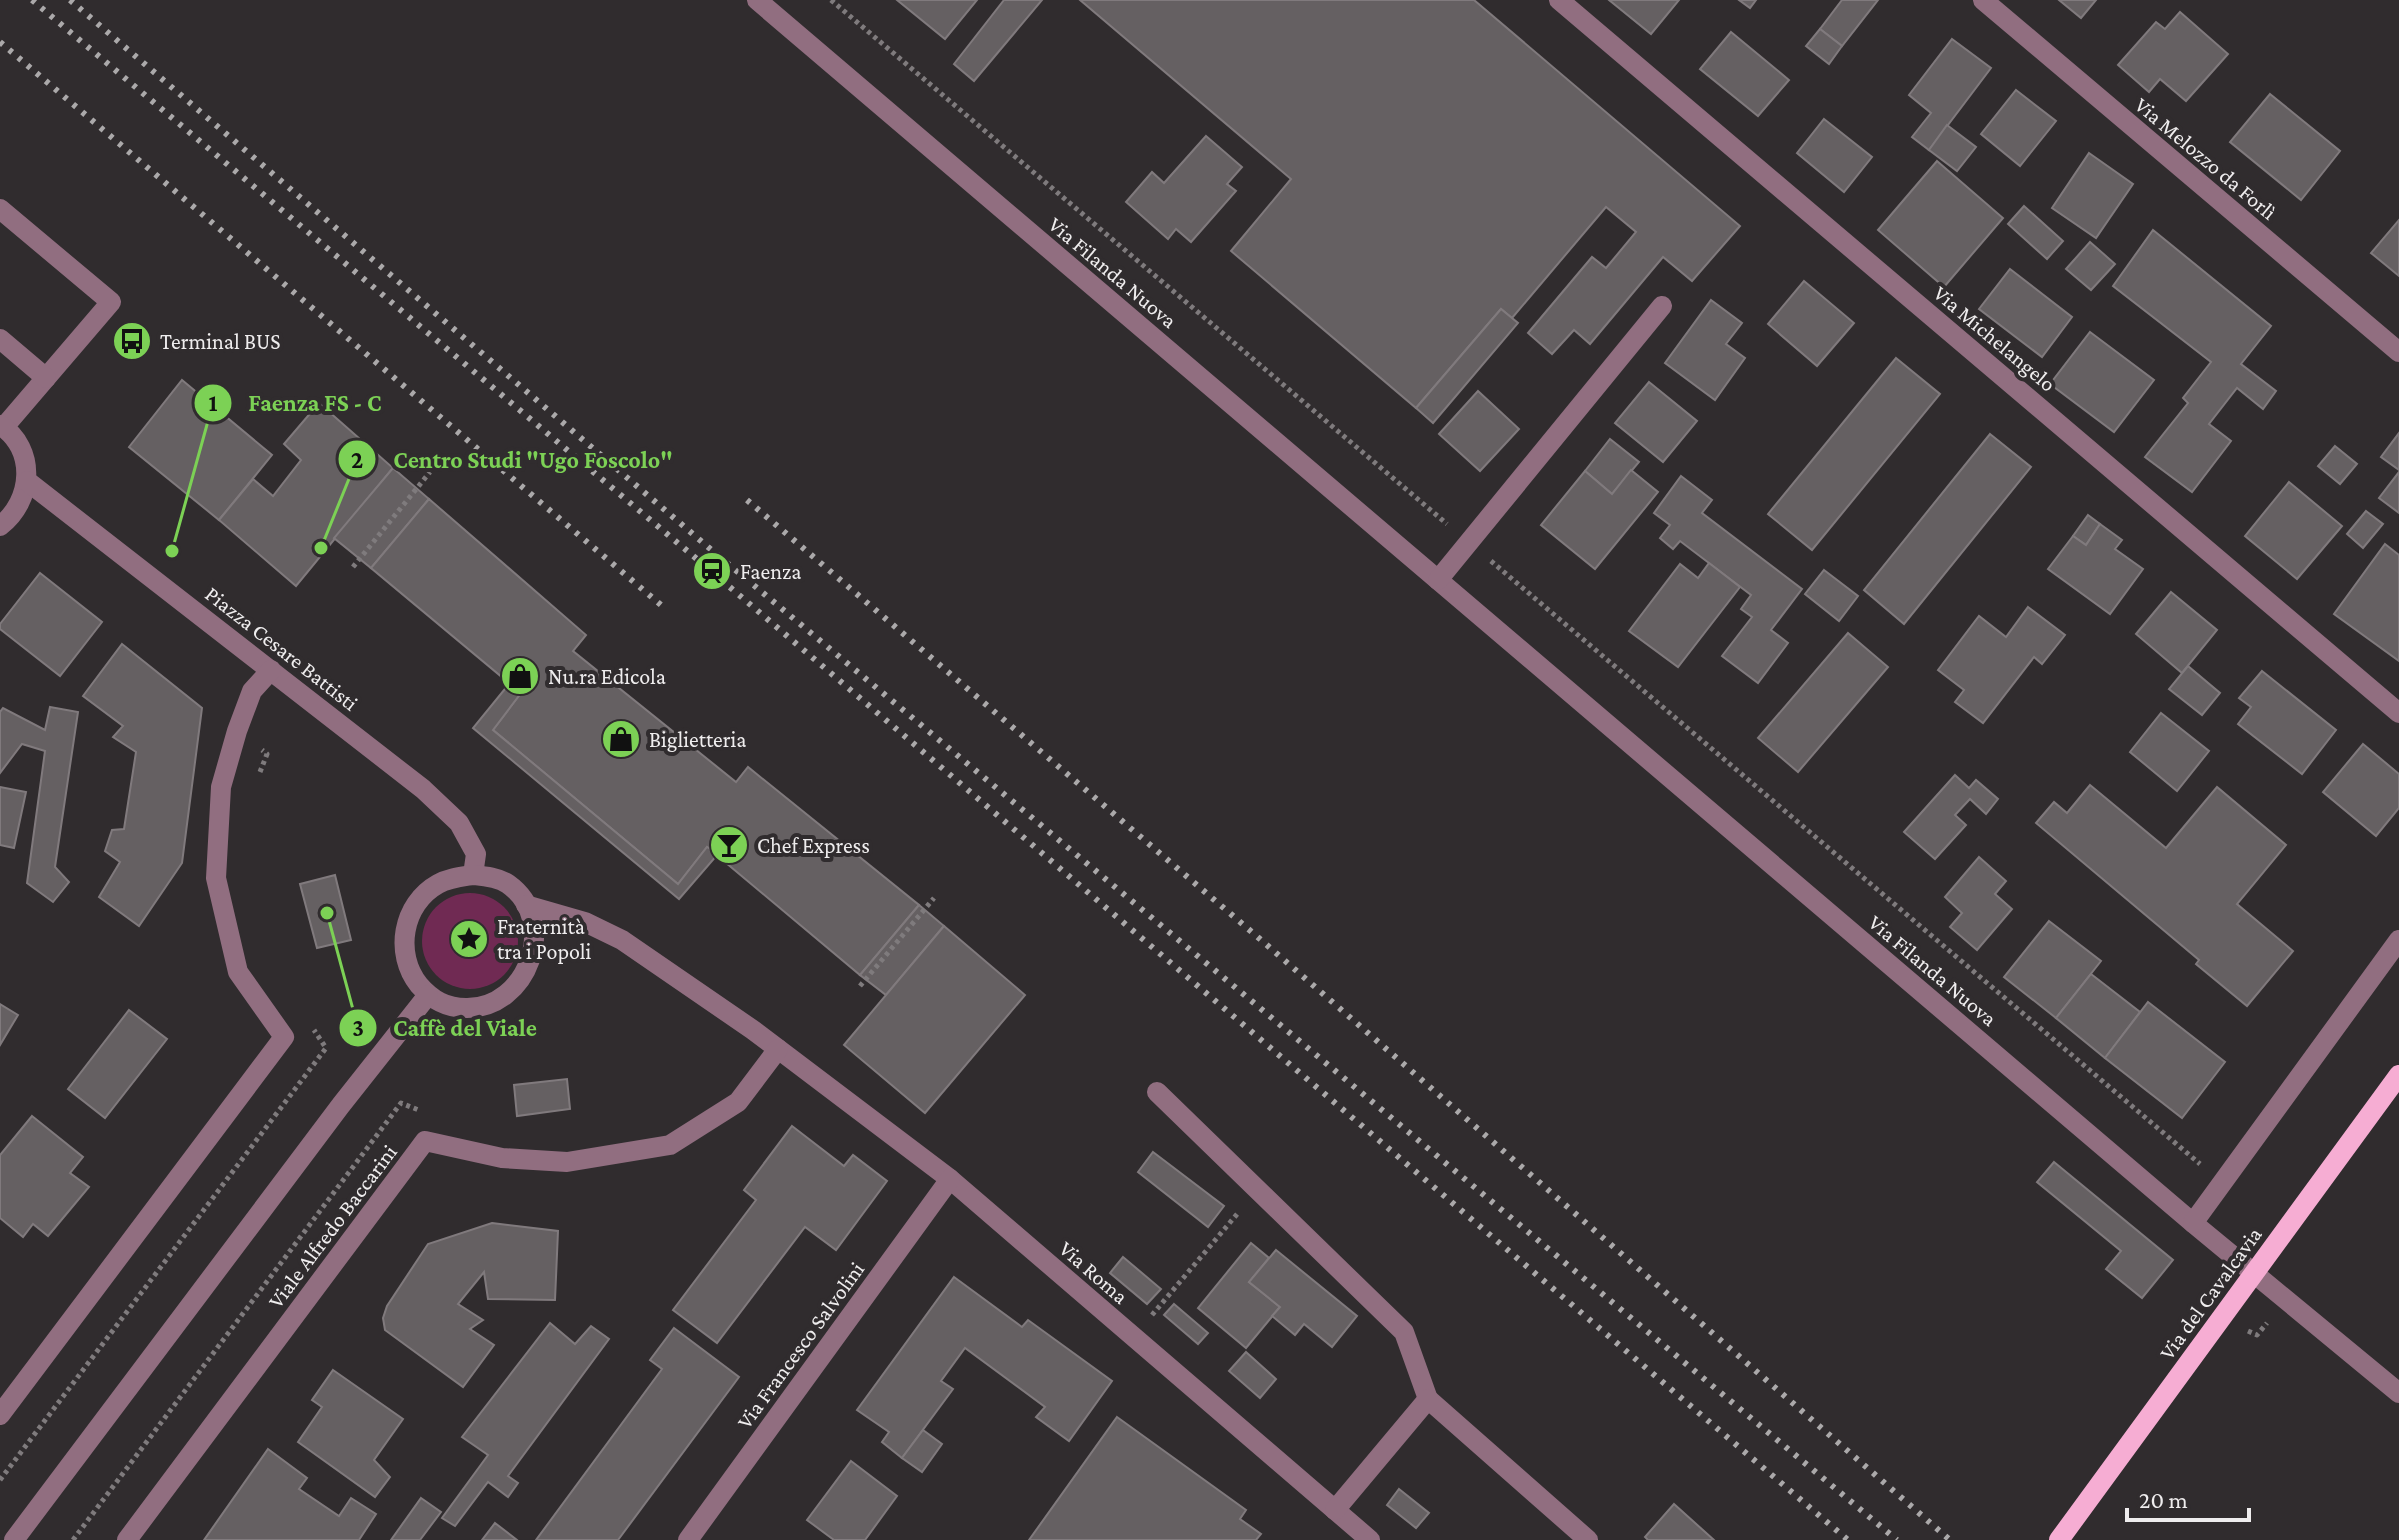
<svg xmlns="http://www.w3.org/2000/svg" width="2399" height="1540" viewBox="0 0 2399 1540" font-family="'Crimson Pro',serif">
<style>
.green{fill:#702a53}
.building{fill:#656062;stroke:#807a7d;stroke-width:2}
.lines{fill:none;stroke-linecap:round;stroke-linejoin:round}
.path{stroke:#7f7b7d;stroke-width:5;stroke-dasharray:4 4;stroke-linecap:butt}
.minor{stroke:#916e80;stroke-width:20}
.rail{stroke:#aba9aa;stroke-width:6;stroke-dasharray:4 8;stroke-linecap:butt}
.major-bridge{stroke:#f6add3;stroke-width:20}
.labels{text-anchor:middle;stroke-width:8;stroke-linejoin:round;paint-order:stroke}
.street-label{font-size:22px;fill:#efedee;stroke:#302c2e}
.poi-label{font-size:22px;fill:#efedee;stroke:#302c2e;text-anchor:start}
.leader{fill:none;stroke:#7cd155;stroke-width:3}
.callout-dot{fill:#7cd155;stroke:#302c2e;stroke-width:3}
.mark-label{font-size:24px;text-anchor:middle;font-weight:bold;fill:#111}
.callout-label{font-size:24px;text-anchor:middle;font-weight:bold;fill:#7cd155;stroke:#302c2e;stroke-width:8;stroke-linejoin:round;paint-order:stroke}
</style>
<rect width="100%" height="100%" fill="#302c2e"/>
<circle class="green" cx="470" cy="941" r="48"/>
<g class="building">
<polygon points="897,0 977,0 945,39"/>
<polygon points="1004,0 1042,0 974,81 954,64"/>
<polygon points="1080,0 1474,0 1740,226 1692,281 1663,257 1590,344 1574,330 1552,354 1528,333 1592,257 1606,268 1636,232 1606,207 1512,318 1501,309 1416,408 1231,251 1291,179"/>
<polygon points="1609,0 1679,0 1651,34"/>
<polygon points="1739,0 1756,0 1750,8"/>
<polygon points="1842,0 1878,0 1842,46 1820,29"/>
<polygon points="2059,0 2096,0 2081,18"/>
<polygon points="2180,12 2228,54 2186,101 2160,79 2149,92 2118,65 2156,22 2165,29"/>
<polygon points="1820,29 1842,46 1829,64 1806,46"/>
<polygon points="1731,32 1789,80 1758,116 1700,69"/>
<polygon points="1952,39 1991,68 1929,150 1912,137 1931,113 1909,95"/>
<polygon points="2016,90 2056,121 2020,166 1981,134"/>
<polygon points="2270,94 2340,151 2301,200 2230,142"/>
<polygon points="1824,119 1872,157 1844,192 1797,153"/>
<polygon points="1947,125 1976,147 1957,171 1929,150"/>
<polygon points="1206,136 1242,167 1227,184 1236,191 1191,242 1176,229 1168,239 1126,202 1152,172 1164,183"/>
<polygon points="2089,153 2133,184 2096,238 2052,208"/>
<polygon points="1937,161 2003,218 1944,287 1878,230"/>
<polygon points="2024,206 2063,241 2047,259 2008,224"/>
<polygon points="2399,220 2399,276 2371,253"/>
<polygon points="2153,230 2271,326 2241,364 2276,391 2263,409 2237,388 2209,424 2231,441 2192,492 2145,457 2188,403 2183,398 2211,362 2113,286"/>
<polygon points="2090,242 2115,264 2091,290 2066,269"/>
<polygon points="2010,269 2072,317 2042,357 1979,309"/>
<polygon points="1804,281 1854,323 1817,366 1768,324"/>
<polygon points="1711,300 1742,323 1726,344 1745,358 1715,400 1665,363"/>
<polygon points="1501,309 1518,323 1433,423 1416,408"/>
<polygon points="2090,332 2154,380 2114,432 2050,384"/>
<polygon points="1896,358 1940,394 1812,550 1768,514"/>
<polygon points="182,380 272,455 219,520 129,447"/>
<polygon points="1649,382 1697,421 1663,462 1615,423"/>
<polygon points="1478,391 1519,429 1480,471 1439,434"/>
<polygon points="319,403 393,468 296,586 219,520 253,479 273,496 301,460 284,444"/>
<polygon points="2399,433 2399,470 2381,457"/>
<polygon points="1990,434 2031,467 1904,624 1864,590"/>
<polygon points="1610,439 1639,462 1612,494 1585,471"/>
<polygon points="2335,446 2357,464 2340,484 2318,466"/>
<polygon points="393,468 429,499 371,568 334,538"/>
<polygon points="1631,470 1658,492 1595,569 1541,525 1585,471 1612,494"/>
<polygon points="2399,472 2399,513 2379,498"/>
<polygon points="1681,476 1712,500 1702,513 1802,589 1771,630 1788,643 1758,683 1722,656 1752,617 1741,609 1751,595 1680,541 1673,549 1660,538 1670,525 1654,513"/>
<polygon points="2289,482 2342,526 2297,579 2245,536"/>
<polygon points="429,499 586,635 573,651 736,782 748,767 919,905 860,975 707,847 678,884 493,730 521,693 371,568"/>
<polygon points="2366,511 2383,524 2363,548 2347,534"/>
<polygon points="2088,515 2100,524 2086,545 2073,536"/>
<polygon points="2100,524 2122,540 2115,549 2143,569 2110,614 2048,569 2073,536 2086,545"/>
<polygon points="2385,544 2399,555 2399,661 2334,614"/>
<polygon points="1709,563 1740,587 1678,667 1629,631 1680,564 1698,578"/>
<polygon points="1824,570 1858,596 1839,621 1805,594"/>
<polygon points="40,573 102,622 60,676 0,629 0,624"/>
<polygon points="2171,592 2217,630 2182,673 2136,634"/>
<polygon points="2028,607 2065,635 2042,664 2034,657 1983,723 1955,702 1964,690 1938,670 1979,616 2006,637"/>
<polygon points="1848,633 1888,667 1798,772 1758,738"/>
<polygon points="122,644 202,708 182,863 139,926 99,897 120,862 105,851 112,830 124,829 136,752 113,737 123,726 83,696"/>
<polygon points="2188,666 2220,693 2202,715 2169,689"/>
<polygon points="2262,671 2336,730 2302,774 2238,724 2251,707 2239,698"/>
<polygon points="509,684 521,693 493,730 678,884 707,847 718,854 679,899 473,728"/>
<polygon points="50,707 78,712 55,867 69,882 53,902 27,883 45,751 22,744 0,773 0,712 3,708 45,730"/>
<polygon points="2161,713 2209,751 2177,791 2130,752"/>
<polygon points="2363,744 2399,774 2399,808 2376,836 2323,792"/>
<polygon points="1955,775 1969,788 1976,780 1998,799 1986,814 1970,799 1955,815 1966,825 1935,859 1904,832"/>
<polygon points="2090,785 2166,848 2217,787 2286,845 2237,904 2293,951 2247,1006 2196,964 2199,960 2036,823 2054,802 2067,813"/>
<polygon points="0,787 26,792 14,848 0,845"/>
<polygon points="1979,857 2006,881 1995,894 2012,909 1977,950 1950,927 1962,913 1945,897"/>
<polygon points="335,875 351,940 317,948 300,884"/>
<polygon points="919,905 944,926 886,995 860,975"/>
<polygon points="2049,921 2101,961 2056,1018 2004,977"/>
<polygon points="944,926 1025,995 925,1113 844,1045"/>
<polygon points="2091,974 2140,1012 2105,1058 2056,1018"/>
<polygon points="2148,1002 2225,1062 2182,1118 2105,1058"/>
<polygon points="0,1004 18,1015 0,1045"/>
<polygon points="129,1010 167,1039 105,1118 68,1089"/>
<polygon points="567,1079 570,1109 517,1116 514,1085"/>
<polygon points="32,1116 83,1157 70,1173 89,1187 48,1236 33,1224 23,1237 0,1218 0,1155"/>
<polygon points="792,1126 844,1166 853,1155 887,1181 836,1250 805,1227 717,1343 673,1310 756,1200 744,1190"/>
<polygon points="1153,1152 1224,1206 1208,1227 1138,1172"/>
<polygon points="2054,1162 2173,1260 2142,1298 2106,1269 2121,1251 2037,1182"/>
<polygon points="492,1223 558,1231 555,1300 488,1299 484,1272 458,1304 483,1320 470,1329 494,1345 463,1387 385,1330 383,1318 387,1306 428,1244"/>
<polygon points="1251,1243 1269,1258 1249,1282 1280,1307 1246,1348 1198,1308"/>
<polygon points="1276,1250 1357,1316 1332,1347 1304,1324 1295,1335 1272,1316 1280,1307 1249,1282"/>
<polygon points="1123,1257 1161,1289 1147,1304 1110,1273"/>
<polygon points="954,1277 1022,1327 1028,1320 1112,1381 1069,1441 1036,1417 1045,1407 965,1348 941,1381 953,1389 902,1458 882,1442 889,1432 857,1410"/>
<polygon points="1174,1304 1208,1333 1198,1344 1164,1315"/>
<polygon points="550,1323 575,1344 591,1326 609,1339 508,1476 518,1483 508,1497 488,1482 455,1526 442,1518 488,1455 462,1437"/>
<polygon points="674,1328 739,1377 618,1540 536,1540 662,1369 650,1360"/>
<polygon points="1246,1352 1276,1379 1260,1398 1229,1371"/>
<polygon points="333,1370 403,1419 374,1460 390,1477 375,1497 298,1442 322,1407 312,1400"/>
<polygon points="1117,1417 1246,1510 1240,1519 1261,1534 1256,1540 1029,1540"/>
<polygon points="923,1430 942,1444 922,1472 902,1458"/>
<polygon points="268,1449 307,1478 299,1489 339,1516 351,1498 376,1514 359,1540 204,1540"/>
<polygon points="851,1461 897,1496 865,1540 834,1540 807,1520"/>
<polygon points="1399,1489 1429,1513 1416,1528 1387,1505"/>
<polygon points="421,1498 441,1512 420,1540 391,1540"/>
<polygon points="1674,1504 1714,1540 1648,1540 1645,1537"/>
<polygon points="495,1523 517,1540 482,1540"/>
</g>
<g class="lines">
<g class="path">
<polyline points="831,0 1447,524"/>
<polyline points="1491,561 2200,1164"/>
<polyline points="353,567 430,472"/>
<polyline points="260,772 267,754 262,750"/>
<polyline points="860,986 934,898"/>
<polyline points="1152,1315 1238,1213"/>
<polyline points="2248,1331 2257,1335 2267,1323"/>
<polyline points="0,1480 326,1048 314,1030"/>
<polyline points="73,1540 401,1103 421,1111"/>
</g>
<g class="minor">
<polyline points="757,0 2193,1223 2399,1393"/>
<polyline points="1559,0 2399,713"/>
<polyline points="1983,0 2399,352"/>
<polyline points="0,209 111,302 4,427"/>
<polyline points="0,339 46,378"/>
<path d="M0,425C37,449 33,501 0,526"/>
<polyline points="27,481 423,789 459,823 476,854 473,875"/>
<polyline points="1438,580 1662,306"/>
<path d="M473,875C484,876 498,877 508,884C560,921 528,1009 466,1008C446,1008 432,1000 419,985C394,954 402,904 438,884C449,878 460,877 473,875Z"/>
<polyline points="526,905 585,922 622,940 753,1030 950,1179 1370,1540"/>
<polyline points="1157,1092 1404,1332 1428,1399"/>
<polyline points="2193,1223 2399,940"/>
<polyline points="0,1415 284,1037 238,972 216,878 221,787 237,731 252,691 271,670"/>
<polyline points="1335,1510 1428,1399 1588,1540"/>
<polyline points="14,1540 341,1105 428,995"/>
<polyline points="127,1540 425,1141 502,1158 567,1162 670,1145 738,1102 778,1049"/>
<polyline points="688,1540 950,1179"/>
</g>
<g class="rail">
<polyline points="32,0 698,560 1848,1540"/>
<polyline points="70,0 708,547 1897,1540"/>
<polyline points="0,42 661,605"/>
<polyline points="747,500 1260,939 1950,1540"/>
</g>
<polyline class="major-bridge" points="2059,1540 2399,1075"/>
</g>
<defs>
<g id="bus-disc" transform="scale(2)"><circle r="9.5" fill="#7cd155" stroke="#302c2e"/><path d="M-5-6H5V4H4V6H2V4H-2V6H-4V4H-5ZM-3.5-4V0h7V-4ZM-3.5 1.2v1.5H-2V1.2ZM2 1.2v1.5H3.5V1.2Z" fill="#111"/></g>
<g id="station-disc" transform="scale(2)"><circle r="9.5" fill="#7cd155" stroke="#302c2e"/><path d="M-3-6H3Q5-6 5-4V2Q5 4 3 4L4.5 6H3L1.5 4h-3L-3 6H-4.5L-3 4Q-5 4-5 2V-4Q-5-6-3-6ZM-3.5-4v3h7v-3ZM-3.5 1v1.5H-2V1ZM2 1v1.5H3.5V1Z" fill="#111"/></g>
<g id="shop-disc" transform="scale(2)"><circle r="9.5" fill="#7cd155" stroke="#302c2e"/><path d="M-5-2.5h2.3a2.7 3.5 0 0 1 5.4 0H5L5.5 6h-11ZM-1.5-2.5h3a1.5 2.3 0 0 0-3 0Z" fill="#111"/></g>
<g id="bar-disc" transform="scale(2)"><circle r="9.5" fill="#7cd155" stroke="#302c2e"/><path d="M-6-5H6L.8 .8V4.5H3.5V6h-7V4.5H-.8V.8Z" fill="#111"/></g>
<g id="sight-disc" transform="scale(2)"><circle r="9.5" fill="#7cd155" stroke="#302c2e"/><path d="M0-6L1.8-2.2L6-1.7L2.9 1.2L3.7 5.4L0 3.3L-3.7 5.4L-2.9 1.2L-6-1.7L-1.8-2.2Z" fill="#111"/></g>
</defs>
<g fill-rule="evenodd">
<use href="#bus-disc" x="132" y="341"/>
<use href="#station-disc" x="712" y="571"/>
<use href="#shop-disc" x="520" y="676"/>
<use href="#shop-disc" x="621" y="739"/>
<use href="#bar-disc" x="729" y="845"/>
<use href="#sight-disc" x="469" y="939"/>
</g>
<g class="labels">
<g class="street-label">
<text transform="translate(2206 158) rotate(40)" y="8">Via Melozzo da Forlì</text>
<text transform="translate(1113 272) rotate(40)" y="8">Via Filanda Nuova</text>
<text transform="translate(1995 338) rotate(40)" y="8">Via Michelangelo</text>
<text transform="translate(282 648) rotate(38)" y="8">Piazza Cesare Battisti</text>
<text transform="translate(1933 970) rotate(40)" y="8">Via Filanda Nuova</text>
<text transform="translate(332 1226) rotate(-53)" y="8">Viale Alfredo Baccarini</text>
<text transform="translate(1094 1272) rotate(41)" y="8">Via Roma</text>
<text transform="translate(2210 1293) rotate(-54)" y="8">Via del Cavalcavia</text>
<text transform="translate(800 1345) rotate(-54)" y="8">Via Francesco Salvolini</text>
</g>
<g class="poi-label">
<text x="160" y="349">Terminal BUS</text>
<text x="740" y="579">Faenza</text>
<text x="548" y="684">Nu.ra Edicola</text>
<text x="649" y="747">Biglietteria</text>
<text x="757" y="853">Chef Express</text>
<text x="497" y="934">Fraternità<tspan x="497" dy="25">tra i Popoli</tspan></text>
</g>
</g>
<path class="leader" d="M172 551L213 403M321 548L357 459M327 913L358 1028"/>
<g class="callout-dot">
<circle cx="172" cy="551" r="8"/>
<circle cx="321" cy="548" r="8"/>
<circle cx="327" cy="913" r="8"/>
<circle cx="213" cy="403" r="20"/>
<circle cx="357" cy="459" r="20"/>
<circle cx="358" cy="1028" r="20"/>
</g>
<g class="mark-label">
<text x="213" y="411">1</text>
<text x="357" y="468">2</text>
<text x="358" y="1036">3</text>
</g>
<g class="callout-label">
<text x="315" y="411">Faenza FS - C</text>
<text x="533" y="468">Centro Studi "Ugo Foscolo"</text>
<text x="465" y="1036">Caffè del Viale</text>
</g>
<path d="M2127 1508v12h122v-12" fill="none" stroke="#efedee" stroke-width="4"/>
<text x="2139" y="1508" font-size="24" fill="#efedee" stroke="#302c2e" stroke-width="6" paint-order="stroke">20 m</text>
</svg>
